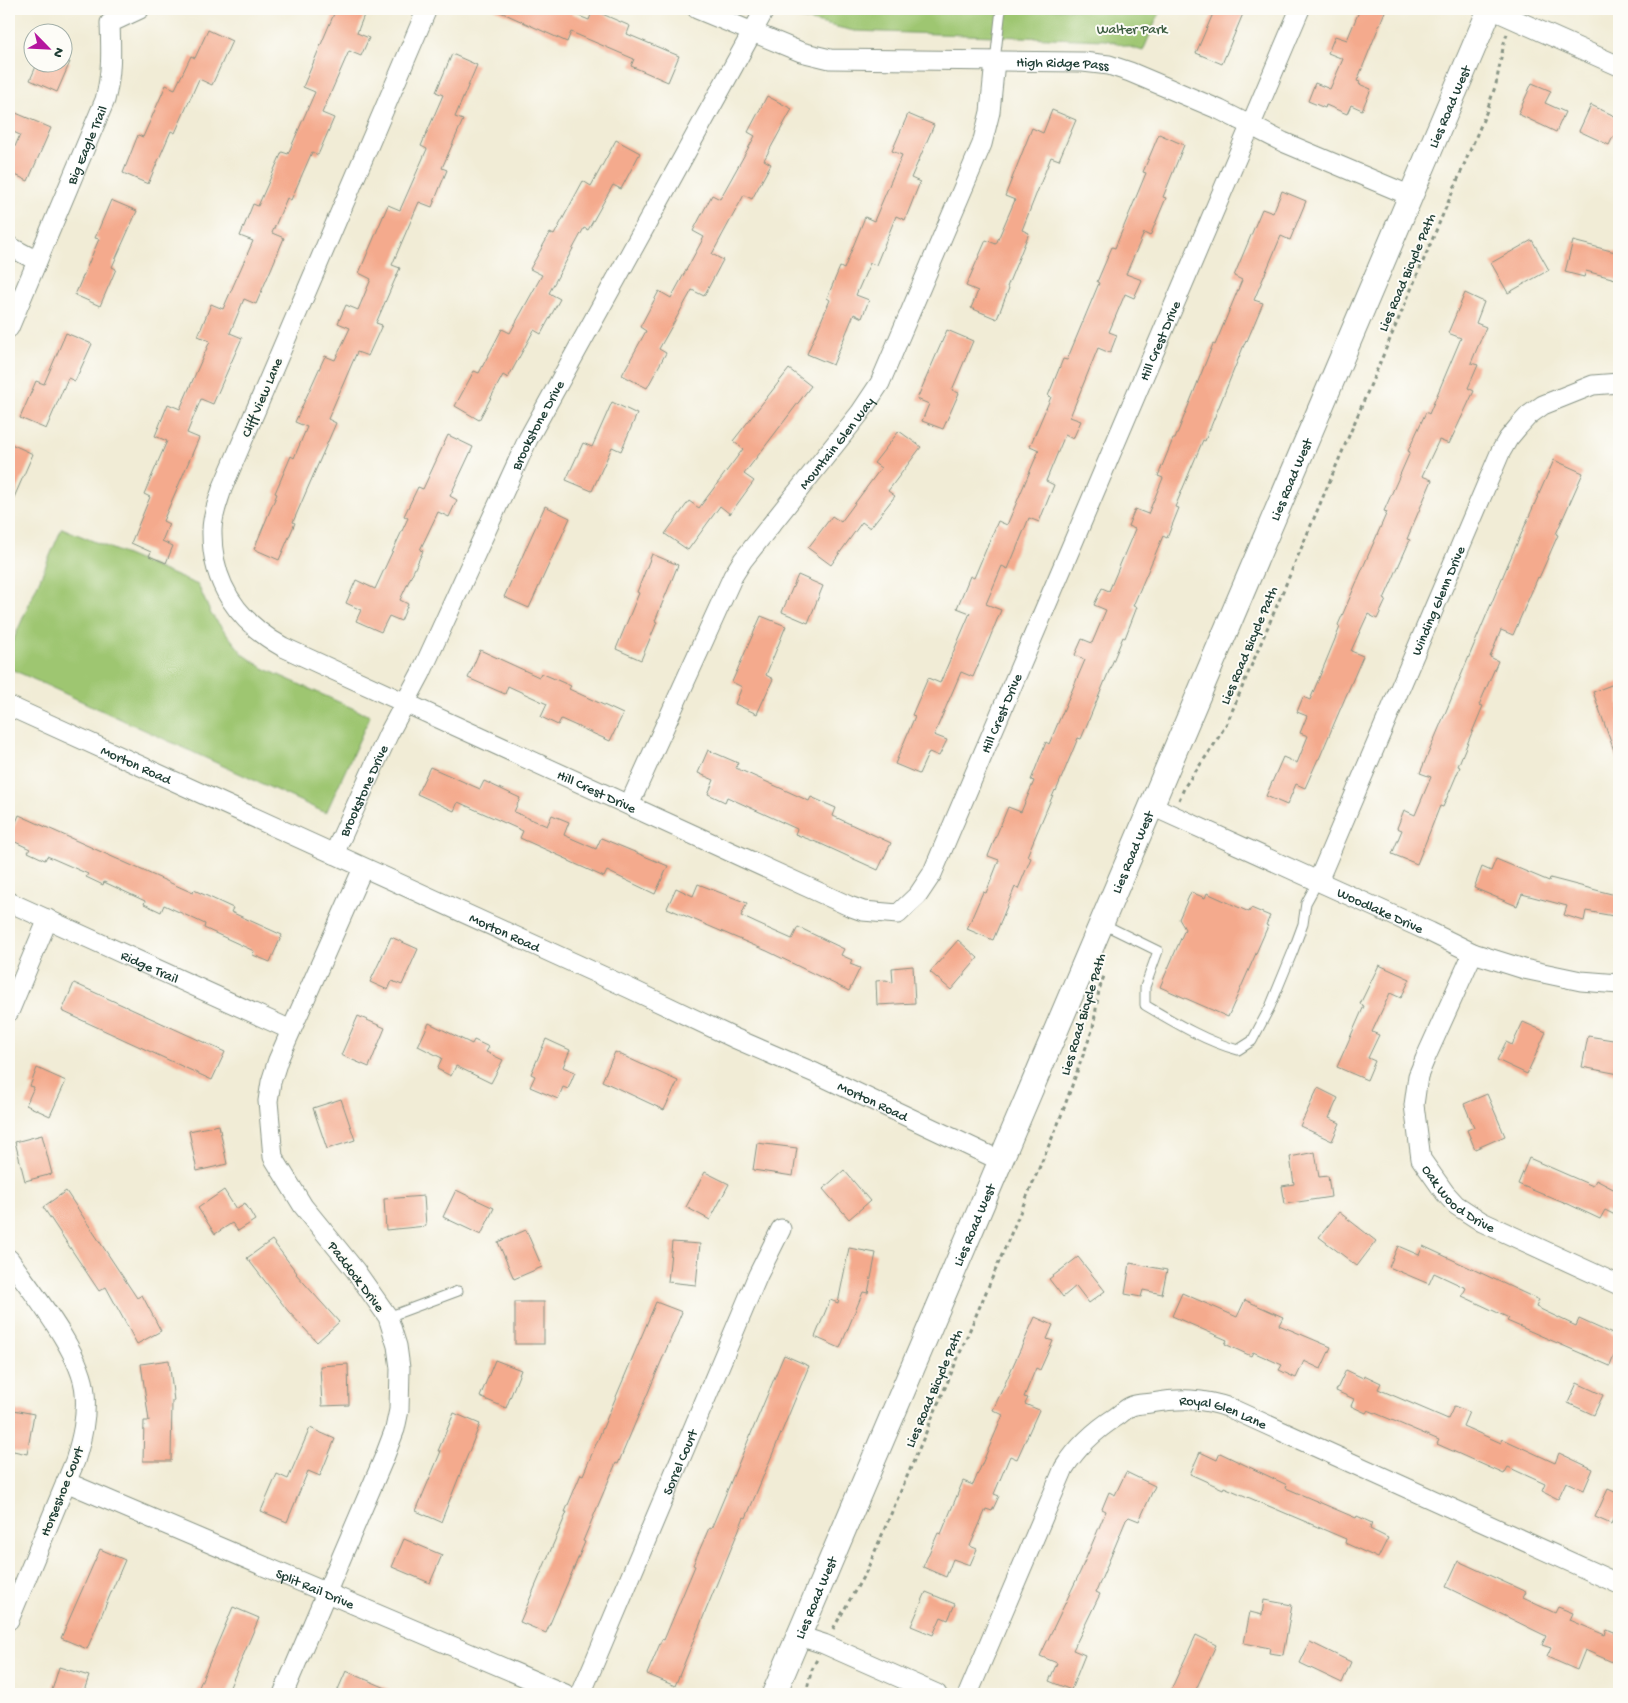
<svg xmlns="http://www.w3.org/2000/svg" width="1628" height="1703" viewBox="0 0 1628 1703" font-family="'Gochi Hand',sans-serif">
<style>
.green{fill:#9ec671;stroke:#5e8252}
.building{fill:#f4aa8d}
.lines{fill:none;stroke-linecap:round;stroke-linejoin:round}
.service-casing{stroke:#889485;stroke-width:11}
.minor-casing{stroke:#889485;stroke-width:21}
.tertiary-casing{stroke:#889485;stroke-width:26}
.path{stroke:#889485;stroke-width:3;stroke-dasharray:4 4;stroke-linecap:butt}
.service{stroke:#fff;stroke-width:9}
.minor{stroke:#fff;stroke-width:19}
.tertiary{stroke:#fff;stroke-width:24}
.labels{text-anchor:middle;stroke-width:4;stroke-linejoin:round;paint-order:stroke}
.park-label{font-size:14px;fill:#3f5f43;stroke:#fdfcf7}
.street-label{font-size:14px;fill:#1f3d34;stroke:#fdfcf7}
</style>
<rect width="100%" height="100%" fill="#fdfcf7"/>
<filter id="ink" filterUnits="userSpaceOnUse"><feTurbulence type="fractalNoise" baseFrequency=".02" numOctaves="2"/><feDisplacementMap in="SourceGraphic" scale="10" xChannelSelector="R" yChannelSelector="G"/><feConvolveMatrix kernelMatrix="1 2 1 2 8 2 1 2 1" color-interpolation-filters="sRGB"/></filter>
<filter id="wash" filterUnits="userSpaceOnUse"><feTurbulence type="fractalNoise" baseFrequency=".0096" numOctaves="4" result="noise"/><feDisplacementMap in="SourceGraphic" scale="20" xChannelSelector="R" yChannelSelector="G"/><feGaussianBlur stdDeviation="1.12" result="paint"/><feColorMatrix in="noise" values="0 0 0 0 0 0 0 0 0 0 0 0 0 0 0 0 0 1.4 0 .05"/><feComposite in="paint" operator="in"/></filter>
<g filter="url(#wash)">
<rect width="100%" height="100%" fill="#f1ecd6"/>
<g class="green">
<polygon points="797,9 1161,9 1143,51 1106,40 854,31 794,17"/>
<polygon points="62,528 198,585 211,614 243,654 263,668 370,716 326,813 9,668 9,650"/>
</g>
<g id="blocks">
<g class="building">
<polygon points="336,9 349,9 364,15 357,33 369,38 361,56 349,51 322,113 334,118 318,155 312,152 291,200 287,198 272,233 284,238 272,267 256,304 244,299 230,333 242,338 234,356 213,404 201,399 187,433 199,438 163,521 169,524 162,541 173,546 166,563 149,556 151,552 131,543 150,497 144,494 167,441 155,436 168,404 180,409 210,341 198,336 211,304 223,309 253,241 240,236 253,204 258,206 282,152 288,154 315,92 303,87"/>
<polygon points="494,9 561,9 589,20 593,10 630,26 627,34 679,56 668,82 631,66 634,59 571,32 567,42"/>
<polygon points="1215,9 1245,9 1222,64 1196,53"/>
<polygon points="1360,9 1386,9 1357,81 1360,82 1359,84 1371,89 1362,110 1351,105 1347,114 1326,105 1325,108 1308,101 1315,83 1330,89 1343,59 1328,53 1335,36 1347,40"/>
<polygon points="208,30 232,41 212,85 199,79 175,133 171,131 148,184 123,173 138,135 143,137 166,85 175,89 191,56 195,58"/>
<polygon points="452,54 477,65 455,117 463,120 442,168 447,170 432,207 419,202 392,265 400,268 376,323 382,325 368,356 357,352 328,419 336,423 293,522 295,523 279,560 254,549 277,494 275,493 291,456 294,458 307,427 295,422 325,356 335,360 350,328 338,323 346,305 358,310 371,279 359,273 388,205 400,210 427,149 421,146 443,95 436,92"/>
<polygon points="38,62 70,62 57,92 30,80"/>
<polygon points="1532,83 1551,91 1545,103 1565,112 1556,132 1518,114"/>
<polygon points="767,96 792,109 764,160 771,164 752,199 744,195 712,254 723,260 704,296 692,290 659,349 666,353 647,388 622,375 646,331 640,327 659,291 671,298 704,237 693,231 712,195 720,199 755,136 748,132"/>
<polygon points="1591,105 1619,118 1619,140 1613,137 1609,145 1579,131"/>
<polygon points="9,110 51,128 28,181 9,172 9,160 20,135 9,130"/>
<polygon points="1052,110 1076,120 1059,160 1051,157 1022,230 1029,233 1007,287 1009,288 997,319 971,308 978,291 966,286 986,240 996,244 1015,200 1005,196 1032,128 1043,133"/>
<polygon points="908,114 934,125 911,178 920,182 905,220 896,216 876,265 870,263 856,295 869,300 862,318 854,314 833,365 807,354 830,300 827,298 840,267 844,269 865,217 874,221 902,155 892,151"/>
<polygon points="1159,134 1184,145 1163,197 1166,198 1150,236 1144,233 1126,274 1142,280 1134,298 1125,294 1109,332 1117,335 1110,353 1098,348 1070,417 1081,421 1073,439 1065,435 1046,481 1054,485 1039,522 1029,518 1008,569 1002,566 986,604 1001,610 989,640 973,677 961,672 934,735 947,740 939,756 929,752 919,774 895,764 915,716 912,715 928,678 940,683 970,613 957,608 970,576 974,578 998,521 1007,525 1039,450 1030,446 1051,397 1048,396 1063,359 1067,360 1099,283 1097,282 1112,247 1115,248 1146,173 1143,172"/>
<polygon points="616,140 640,153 621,189 613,185 588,230 584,228 549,293 560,299 541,334 534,330 508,378 503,375 479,420 455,406 474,371 479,373 502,329 510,333 542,275 530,269 550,233 554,235 583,181 591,186"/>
<polygon points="1282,191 1306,201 1290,240 1281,236 1254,300 1263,303 1247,341 1246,340 1205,441 1203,440 1175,507 1179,508 1167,538 1163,536 1133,606 1137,607 1125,638 1123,637 1081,739 1078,738 1056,791 1055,790 1027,856 1031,858 1018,889 1015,887 993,940 967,929 983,892 986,893 999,860 988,856 1008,807 1021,812 1034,781 1031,780 1046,742 1049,744 1085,660 1075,655 1082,639 1092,643 1106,610 1094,605 1102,588 1109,591 1135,529 1128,526 1135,509 1148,514 1163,478 1158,476 1173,439 1175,439 1213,344 1215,345 1242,280 1234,276 1262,209 1273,213"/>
<polygon points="111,200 137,211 112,267 116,269 100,306 75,295 99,239 95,238"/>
<polygon points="1532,240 1549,270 1508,293 1491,263"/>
<polygon points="1573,241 1619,253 1619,280 1586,271 1584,277 1565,272"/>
<polygon points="1465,293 1484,302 1476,323 1486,327 1471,363 1478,365 1468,388 1474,391 1449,444 1439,440 1422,476 1432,480 1407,539 1410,540 1384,599 1386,600 1377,619 1368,614 1351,651 1363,656 1319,759 1318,759 1305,788 1296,784 1287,805 1266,796 1283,757 1297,763 1308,736 1300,733 1307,716 1297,712 1303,697 1310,700 1340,627 1338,625 1387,512 1384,511 1410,452 1408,451 1426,412 1429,414 1461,338 1448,333"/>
<polygon points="947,330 973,341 952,390 959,393 943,429 922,421 929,404 917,399"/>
<polygon points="66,333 92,344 75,381 68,378 46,429 20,418 36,381 44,384"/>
<polygon points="789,369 811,386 744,474 754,481 730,514 720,506 688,550 665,534 689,501 699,508 743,449 733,441"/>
<polygon points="612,402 637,414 621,451 612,447 592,491 566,480 583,443 592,447"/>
<polygon points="899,431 921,447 888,491 895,496 870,528 862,522 831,565 808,548 832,516 841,522 881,468 874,463"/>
<polygon points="448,435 473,447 450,496 457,500 449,517 438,512 420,550 423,551 400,600 408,604 401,621 389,616 381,632 356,621 361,610 346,603 356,580 375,589 408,518 404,516 418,487 423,489"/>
<polygon points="9,443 33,454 9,509"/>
<polygon points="1554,460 1583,473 1556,534 1558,535 1539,578 1538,577 1513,635 1501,630 1490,657 1498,661 1479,705 1483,706 1458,766 1460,767 1443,807 1440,806 1417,864 1392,854 1402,830 1397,828 1404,810 1415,815 1431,777 1420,773 1508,564"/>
<polygon points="545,506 570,518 529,608 504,597"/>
<polygon points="652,554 678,565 655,621 657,622 641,660 616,649 639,593 637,592"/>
<polygon points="798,575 823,586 808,623 782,612"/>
<polygon points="761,616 786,626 766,675 773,679 757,714 735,704 742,687 732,682"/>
<polygon points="480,650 539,677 541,673 571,686 569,689 623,714 610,741 561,719 558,725 541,717 547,704 508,686 505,694 468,678"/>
<polygon points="1619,682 1619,758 1617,759 1593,692"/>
<polygon points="708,750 738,763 736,768 809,801 811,797 836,808 833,816 891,843 878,870 821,844 795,834 797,829 727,797 725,802 708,794 714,780 698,773"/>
<polygon points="430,767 480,789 484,781 520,798 514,812 547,826 552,815 569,822 564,835 596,849 601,838 668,866 655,894 607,871 604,877 569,861 569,860 520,838 523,831 458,802 454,811 417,794"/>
<polygon points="19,815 193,893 194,890 233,908 231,912 282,935 270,962 253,955 254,951 204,928 205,924 164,905 161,912 144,904 145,901 104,882 103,885 86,877 88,874 47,856 45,860 28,852 30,849 9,839"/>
<polygon points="1496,859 1549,881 1550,878 1619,896 1619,917 1586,911 1584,921 1564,915 1567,906 1522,894 1517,906 1474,888 1482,867 1491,871"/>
<polygon points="698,884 747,903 741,916 758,924 792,939 798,927 844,949 841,955 852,960 850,964 860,968 849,991 767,951 667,908 676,888 693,896"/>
<polygon points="1191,892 1205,898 1207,893 1249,912 1251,908 1270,916 1266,925 1268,926 1228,1017 1160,987 1185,929 1179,919"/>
<polygon points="391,937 418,949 402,985 392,981 388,990 370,982"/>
<polygon points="958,940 978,958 951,990 930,972"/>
<polygon points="1379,965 1410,979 1401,998 1390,993 1372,1032 1379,1035 1368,1058 1375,1061 1367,1080 1337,1067 1364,1006 1360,1004"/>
<polygon points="913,966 915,1003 877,1005 876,981 886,980 893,983 892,968"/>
<polygon points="74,983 225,1052 212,1080 62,1011"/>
<polygon points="358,1016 385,1028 369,1067 341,1055"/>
<polygon points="1523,1022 1546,1032 1527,1074 1497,1060 1506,1042 1512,1045"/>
<polygon points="429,1023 472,1044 474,1040 489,1047 486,1052 503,1060 491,1083 456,1066 451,1076 437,1069 442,1058 418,1046"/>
<polygon points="1588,1036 1619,1041 1619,1074 1582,1067"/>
<polygon points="546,1039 570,1050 563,1067 575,1072 568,1089 563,1087 558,1099 530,1087 535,1076 531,1074"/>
<polygon points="615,1052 678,1081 664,1110 602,1081"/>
<polygon points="37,1068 66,1081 50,1116 26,1105 34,1087 30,1086"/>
<polygon points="1318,1088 1338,1098 1329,1118 1340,1123 1332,1141 1300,1126"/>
<polygon points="1487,1094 1505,1136 1475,1149 1467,1130 1474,1127 1464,1104"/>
<polygon points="341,1099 355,1140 327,1149 313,1108"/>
<polygon points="219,1125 227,1164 197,1171 189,1131"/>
<polygon points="42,1135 52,1174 25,1181 15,1142"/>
<polygon points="757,1143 797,1148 793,1176 753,1170"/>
<polygon points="1315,1152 1319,1177 1328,1176 1331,1197 1285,1204 1282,1186 1294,1184 1290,1157"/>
<polygon points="1529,1158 1593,1186 1596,1180 1619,1192 1619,1217 1605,1210 1600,1219 1566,1203 1566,1204 1518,1184"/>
<polygon points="844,1170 870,1201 849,1219 823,1189"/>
<polygon points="705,1172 729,1184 710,1220 686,1207"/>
<polygon points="224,1190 236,1209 245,1203 255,1220 238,1231 232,1223 215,1234 198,1208"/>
<polygon points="456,1190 494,1208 481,1235 443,1217"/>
<polygon points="66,1191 137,1298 142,1295 161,1331 137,1344 106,1287 99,1291 43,1207"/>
<polygon points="424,1196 426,1226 386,1230 384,1199"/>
<polygon points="1339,1212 1376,1241 1357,1266 1319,1237"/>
<polygon points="526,1230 542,1267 514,1279 498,1242"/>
<polygon points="272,1240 297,1273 296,1274 339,1322 317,1342 288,1311 247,1258"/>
<polygon points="672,1242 700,1244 696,1285 668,1282"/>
<polygon points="1398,1246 1419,1255 1423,1246 1539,1300 1536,1307 1576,1326 1579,1319 1619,1337 1619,1343 1610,1366 1507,1321 1509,1318 1462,1296 1466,1288 1434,1273 1429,1284 1389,1267"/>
<polygon points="849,1248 876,1253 868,1293 863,1292 840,1348 815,1337 830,1300 838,1303"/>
<polygon points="1078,1257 1105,1291 1089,1303 1076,1286 1063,1297 1049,1279"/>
<polygon points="1130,1263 1167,1270 1162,1294 1143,1290 1141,1297 1125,1294"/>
<polygon points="1182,1293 1237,1317 1245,1300 1283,1317 1279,1325 1331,1347 1321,1369 1304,1361 1296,1378 1279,1370 1282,1365 1253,1352 1251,1356 1225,1344 1227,1340 1172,1316"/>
<rect x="515" y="1302" width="29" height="42"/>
<polygon points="656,1302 682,1312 618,1464 616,1463 583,1541 585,1542 546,1633 520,1622 567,1512 565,1512 581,1474 583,1475"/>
<polygon points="1035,1317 1053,1325 1047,1339 1053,1341 1040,1370 1036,1368 1024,1397 1028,1398 1025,1404 1039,1410 1017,1459 1010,1456 994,1494 999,1496 992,1511 986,1509 970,1546 977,1549 970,1565 953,1559 946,1577 923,1567 938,1533 941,1534 963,1481 973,1485 1003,1415 993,1410"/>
<polygon points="784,1355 809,1366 746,1518 744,1517 675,1686 647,1674 662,1639 664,1640 695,1566 693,1565 709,1528 711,1529"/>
<polygon points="169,1360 174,1401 172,1401 171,1461 143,1461 144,1421 149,1421 141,1364"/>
<polygon points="495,1360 521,1370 506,1408 480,1397"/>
<polygon points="348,1364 349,1405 322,1406 320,1366"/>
<polygon points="1346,1370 1363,1378 1364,1375 1381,1383 1378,1389 1448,1419 1454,1406 1469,1412 1463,1426 1501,1443 1503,1439 1555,1463 1559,1453 1593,1469 1584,1490 1566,1482 1558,1499 1542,1491 1545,1484 1508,1467 1504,1474 1437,1444 1439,1440 1368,1410 1366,1413 1351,1406 1354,1399 1336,1391"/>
<polygon points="1577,1383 1603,1395 1594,1415 1568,1403"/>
<polygon points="9,1409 34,1414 27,1454 9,1450"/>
<polygon points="454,1413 480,1424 441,1522 416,1511 441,1451 438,1451"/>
<polygon points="310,1428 335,1439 320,1476 308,1471 287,1522 261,1511 277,1474 288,1479"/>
<polygon points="1200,1452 1217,1460 1220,1453 1287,1485 1286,1488 1356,1518 1357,1516 1372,1523 1370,1529 1388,1538 1378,1558 1345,1543 1346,1539 1224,1487 1223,1489 1190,1474"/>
<polygon points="1126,1472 1155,1486 1139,1521 1129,1517 1126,1520 1096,1592 1100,1594 1073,1650 1085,1655 1071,1690 1049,1681 1057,1663 1040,1656 1081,1570 1106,1511 1102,1509 1109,1492 1115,1495"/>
<polygon points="1608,1489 1619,1494 1619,1520 1614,1517 1611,1524 1595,1517"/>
<polygon points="404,1539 442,1555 430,1583 392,1567"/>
<polygon points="100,1549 125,1560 87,1649 61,1638"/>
<polygon points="1458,1561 1526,1592 1523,1598 1555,1613 1558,1607 1573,1613 1570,1620 1605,1635 1607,1630 1619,1635 1619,1665 1585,1650 1577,1670 1547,1657 1551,1648 1542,1645 1546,1636 1446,1587"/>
<polygon points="926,1592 955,1604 948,1620 941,1617 933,1635 911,1626"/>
<polygon points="1264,1600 1292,1605 1283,1655 1269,1653 1270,1648 1244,1643 1250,1612 1262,1615"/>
<polygon points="233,1607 259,1618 227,1694 196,1694"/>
<polygon points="1196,1635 1216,1645 1194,1694 1169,1694"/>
<polygon points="1310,1642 1351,1662 1342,1683 1300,1663"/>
<polygon points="59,1667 89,1676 83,1694 51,1694"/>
<polygon points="346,1671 400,1694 336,1694"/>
</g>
</g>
</g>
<g filter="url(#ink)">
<use href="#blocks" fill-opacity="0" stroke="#889485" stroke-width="1"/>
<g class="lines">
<g class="service-casing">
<g id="service">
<polyline points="995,61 1001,9"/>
<path d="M1103,924L1158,951L1145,987V1005C1174,1022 1205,1041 1238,1050L1252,1041L1270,1007L1293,951L1303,924L1306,903L1318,881"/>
<polyline points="388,1317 458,1291"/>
</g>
</g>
<g class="minor-casing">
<g id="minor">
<path id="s1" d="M427,9L222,489C218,502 212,516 212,530C211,583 238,622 283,647L849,906L863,911L898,914L918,895L932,874L1300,9"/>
<path id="s2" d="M697,9L801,52L830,59L1083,62L1109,65L1130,72L1220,110L1283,142L1411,196"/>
<polyline points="1491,9 1619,66"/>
<polyline points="9,246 37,261"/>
<path id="s3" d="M9,328L105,100C112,74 111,49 110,23L140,9"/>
<path id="s4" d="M9,706L631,989L734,1038L815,1073L1001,1161"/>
<path id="s5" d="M629,805L733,576L743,560L860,413L880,383L982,144L990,112L995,61"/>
<path id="s6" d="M1152,806L1430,932L1473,953L1524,969L1581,981L1619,984"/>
<path id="s7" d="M334,854L388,735L421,673L528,439L765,9"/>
<path id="s8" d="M1318,881L1500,453L1508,439L1518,427L1529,415L1543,405L1593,385L1619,383"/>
<path id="s9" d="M9,902L291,1030"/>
<path id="s10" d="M1473,953L1425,1059L1418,1076L1414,1105L1421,1159L1445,1193L1456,1205L1482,1222L1619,1285"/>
<polyline points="9,1012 48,919"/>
<path d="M9,1259C32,1292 83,1354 85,1393C87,1417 82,1438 75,1461L9,1620"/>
<path id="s11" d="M66,1482L565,1694"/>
<polyline points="799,1636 824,1644 937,1694"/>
<polyline points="283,1694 384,1458 395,1429 399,1410 400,1368 397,1346 388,1317 355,1270 303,1206 273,1157 268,1101 271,1082 278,1060 363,868"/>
<path id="s12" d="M581,1694L758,1275L781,1229"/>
<path id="s13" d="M968,1694L1064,1468C1078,1446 1094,1431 1116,1417C1121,1414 1126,1408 1132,1406C1137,1404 1145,1404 1151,1403C1180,1398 1202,1398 1230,1408L1619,1584"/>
</g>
</g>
<g class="tertiary-casing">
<g id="tertiary">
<path id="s14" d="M774,1694L1490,9"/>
</g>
</g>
<g class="path">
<polyline points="1179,800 1185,786 1212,748 1227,723 1486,113 1496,84 1504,43 1507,34"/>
<polyline points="833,1629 867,1570 1058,1124 1093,1028 1099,990 1104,976"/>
<polyline points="806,1694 811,1672 817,1659"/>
</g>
<use href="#service" class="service"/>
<use href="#minor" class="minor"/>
<use href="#tertiary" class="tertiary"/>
</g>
</g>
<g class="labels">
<g class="park-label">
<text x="1132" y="33">Walter Park</text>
</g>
<g class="street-label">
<text dy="5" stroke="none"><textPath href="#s2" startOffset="375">High Ridge Pass</textPath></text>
<text dy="5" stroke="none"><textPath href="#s14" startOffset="1725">Lies Road West</textPath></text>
<text dy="5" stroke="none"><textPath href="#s3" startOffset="199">Big Eagle Trail</textPath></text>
<text transform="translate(1406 272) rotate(-67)" y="5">Lies Road Bicycle Path</text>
<text dy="5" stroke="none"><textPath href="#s1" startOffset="2014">Hill Crest Drive</textPath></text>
<text transform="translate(261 397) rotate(-67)" y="5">Cliff View Lane</text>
<text dy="5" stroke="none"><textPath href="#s7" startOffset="475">Brookstone Drive</textPath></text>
<text dy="5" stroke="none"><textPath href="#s5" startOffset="420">Mountain Glen Way</textPath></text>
<text dy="5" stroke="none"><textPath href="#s14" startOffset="1320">Lies Road West</textPath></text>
<text dy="5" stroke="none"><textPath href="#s8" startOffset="305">Winding Glenn Drive</textPath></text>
<text transform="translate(1248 645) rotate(-67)" y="5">Lies Road Bicycle Path</text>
<text dy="5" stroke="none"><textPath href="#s1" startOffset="1609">Hill Crest Drive</textPath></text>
<text dy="5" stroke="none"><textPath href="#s4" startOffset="140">Morton Road</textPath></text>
<text dy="5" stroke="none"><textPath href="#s1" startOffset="1054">Hill Crest Drive</textPath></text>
<text dy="5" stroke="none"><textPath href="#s7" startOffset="70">Brookstone Drive</textPath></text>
<text dy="5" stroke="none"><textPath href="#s14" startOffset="915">Lies Road West</textPath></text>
<text dy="5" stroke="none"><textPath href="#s6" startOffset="251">Woodlake Drive</textPath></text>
<text dy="5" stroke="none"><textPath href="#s4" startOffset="545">Morton Road</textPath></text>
<text dy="5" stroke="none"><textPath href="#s9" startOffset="155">Ridge Trail</textPath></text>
<text transform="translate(1082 1014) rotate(-73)" y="5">Lies Road Bicycle Path</text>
<text dy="5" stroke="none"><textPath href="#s4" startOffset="950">Morton Road</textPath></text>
<text dy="5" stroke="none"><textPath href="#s10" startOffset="274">Oak Wood Drive</textPath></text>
<text dy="5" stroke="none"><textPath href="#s14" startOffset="510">Lies Road West</textPath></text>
<text transform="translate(357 1276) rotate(53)" y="5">Paddock Drive</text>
<text transform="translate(933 1388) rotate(-67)" y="5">Lies Road Bicycle Path</text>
<text dy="5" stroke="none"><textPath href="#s13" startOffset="432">Royal Glen Lane</textPath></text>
<text dy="5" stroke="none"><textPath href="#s12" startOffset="252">Sorrel Court</textPath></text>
<text transform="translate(61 1491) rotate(-68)" y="5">Horseshoe Court</text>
<text dy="5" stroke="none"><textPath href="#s11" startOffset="271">Split Rail Drive</textPath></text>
<text dy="5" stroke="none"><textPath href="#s14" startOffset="105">Lies Road West</textPath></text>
</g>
</g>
<rect width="1628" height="1703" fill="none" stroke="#fdfcf7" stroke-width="30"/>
<g transform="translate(48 48) rotate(114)"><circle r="24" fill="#fdfcf7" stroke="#a4b0a9"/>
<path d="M0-4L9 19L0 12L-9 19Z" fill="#b5179e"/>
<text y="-8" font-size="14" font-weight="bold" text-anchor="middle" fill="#1f3d34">N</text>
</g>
</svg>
